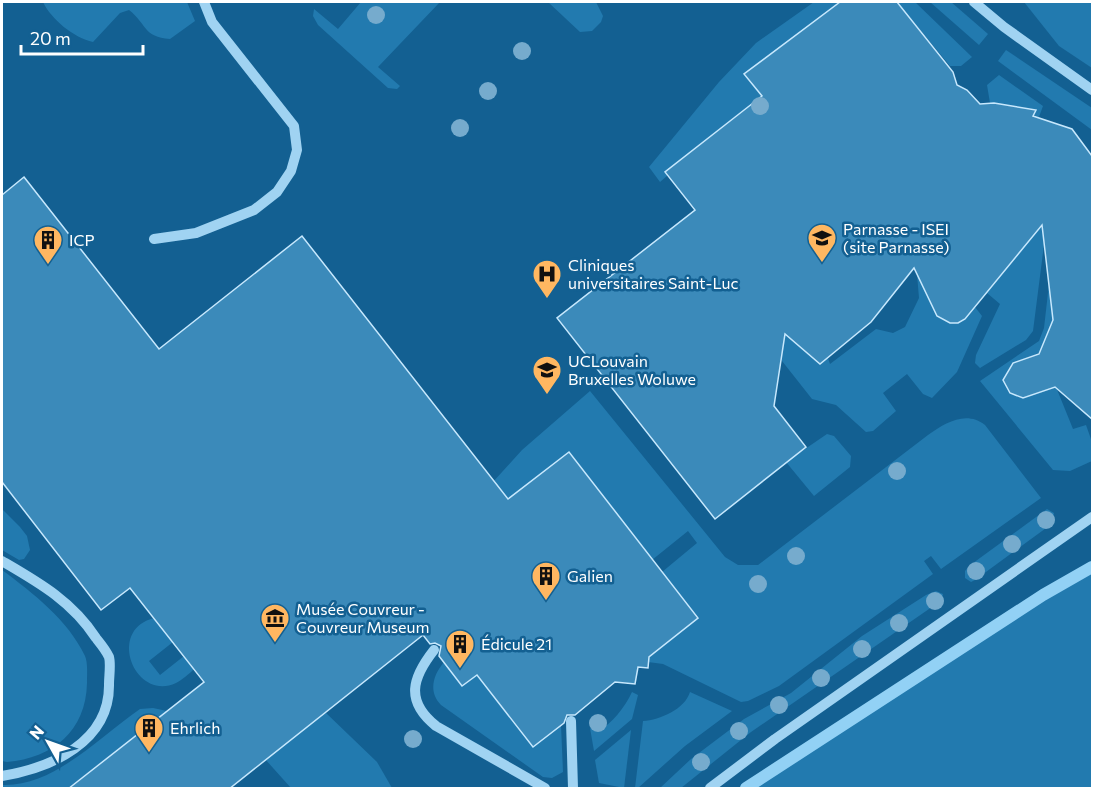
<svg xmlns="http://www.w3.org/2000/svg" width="1094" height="790" viewBox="0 0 1094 790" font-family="Commissioner,sans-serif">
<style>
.green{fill:#227aaf}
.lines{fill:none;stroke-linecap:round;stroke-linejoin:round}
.stream{stroke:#92d1f5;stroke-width:12}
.building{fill:#3b8aba;stroke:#c7e8fd;stroke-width:1.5}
.minor{stroke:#a0d3f2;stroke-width:10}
.tree{fill:#76abcd}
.labels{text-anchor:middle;stroke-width:5;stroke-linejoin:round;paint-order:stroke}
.poi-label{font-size:16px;fill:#fff;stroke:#136092;text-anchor:start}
</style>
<rect width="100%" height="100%" fill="#136092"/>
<g class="green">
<path d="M43,2H187L195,21L170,39C143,37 147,24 129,10L120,13L93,42C74,38 51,19 43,2Z"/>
<polygon points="361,2 440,2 378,67 400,86 397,89 388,88 318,25 313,16 314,9 338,29"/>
<polygon points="548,2 596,2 603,16 601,22 592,31 580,32"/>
<polygon points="814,2 840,2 745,74 781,121 736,116 666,172 668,175 660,182 649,167 719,82 756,43"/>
<polygon points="897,2 915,2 972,57 961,66 950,66"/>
<polygon points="930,2 951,2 988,34 979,45"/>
<polygon points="1024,2 1092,2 1092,68 1059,46"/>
<polygon points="1006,50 1092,108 1092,130 998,61"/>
<polygon points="999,75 1043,106 1039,117 1033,115 1035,110 1031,109 990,103 987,85"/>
<polygon points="1037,192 1045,237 1033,331 1026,340 980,368 975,363 976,355 1000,304 987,293 1016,257"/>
<polygon points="917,274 937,316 950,323 958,323 975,307 982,316 957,372 932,398 923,394 907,374 883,393 896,411 873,431 866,432 836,405 812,399 771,347 786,335 820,364 828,358 830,364 876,329 893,333 905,327 919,298"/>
<path d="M1050,275C1049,291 1054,307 1053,319C1052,330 1044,339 1044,351L1012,364L1004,379L1010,393L1023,398L1056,387L1073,429L1086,425L1092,442V461L1070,471L1053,470L980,381L1039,341L1044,328Z"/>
<path d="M590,391L725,557L738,565H758L928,435C945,423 966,410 985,425L1041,498L941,569L931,556L924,561L933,574L779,686L748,701L741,702L663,664L648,662L649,657L698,618L662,572L697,543L688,531L652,560L569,452L403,581L522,450Z"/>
<polygon points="827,434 834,436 851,456 850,467 814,496 786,462"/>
<polygon points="2,509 20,527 27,536 30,550 24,559 19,560 2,550"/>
<polygon points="1047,509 1054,513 1053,523 975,580 971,582 965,578 965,571 969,566"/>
<path d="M2,570C33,593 68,620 85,656C88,663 87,675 87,683C86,731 53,758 7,762L2,761Z"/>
<polygon points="1092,572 1092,788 754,788 1060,590"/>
<polygon points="936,591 943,594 942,600 751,732 681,788 660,788 691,759 744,719 791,693 862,636 926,595"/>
<path d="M154,618L165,621L173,642L149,661L160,675L184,656L194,669C189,674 182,680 176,683C135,702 106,630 154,618Z"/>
<path d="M444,662L462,686L477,675L533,747L561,725L563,772L552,778L543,777L441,705C428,692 433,675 444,662Z"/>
<path d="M632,692L638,695L632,719L594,751L590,728L598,731C612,724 625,707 632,692Z"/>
<path d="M690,692L732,711L685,746L638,788H635L643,721C660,720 685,709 690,692Z"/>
<path d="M153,708L167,711L68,788H2V785C54,787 99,737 140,709Z"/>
<polygon points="325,712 377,762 392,788 291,788 265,759"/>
<polygon points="631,730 624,788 599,783 595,760"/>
</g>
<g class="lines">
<polyline class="stream" points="746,788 1043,595 1092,567"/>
</g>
<g class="building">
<polygon points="840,2 897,2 953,72 957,85 967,90 980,104 994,103 1036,110 1033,116 1072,129 1092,156 1092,419 1055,387 1023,398 1010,393 1003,380 1013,363 1039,354 1053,320 1042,225 965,319 958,323 950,323 937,316 914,268 871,322 820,364 785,334 774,406 806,447 715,519 557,318 695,210 665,172 762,96 744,74"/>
<polygon points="24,177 159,349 302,236 508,499 569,452 698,618 649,657 648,668 638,667 635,684 615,682 575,715 567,715 564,723 533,747 477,675 462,686 439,656 441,646 435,643 430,644 423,635 229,789 68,789 204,682 130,588 101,610 2,482 2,195"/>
</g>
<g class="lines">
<g class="minor">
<polyline points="974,2 1004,27 1092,90"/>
<polyline points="154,239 196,233 254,210 277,192 291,171 297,150 294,126 212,22 204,2"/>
<path d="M2,561C38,582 72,601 96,638C100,643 106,650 109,657C111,664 109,676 109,684C110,742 51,768 2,776"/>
<path d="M434,650C412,678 405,701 436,726L545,788"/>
<polyline points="571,721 573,788"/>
<polyline points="710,788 775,739 1092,517"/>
</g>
</g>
<g class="tree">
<circle cx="376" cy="15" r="9"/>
<circle cx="522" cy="51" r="9"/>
<circle cx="488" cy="91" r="9"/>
<circle cx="760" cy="106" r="9"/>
<circle cx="460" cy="128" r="9"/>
<circle cx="897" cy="471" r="9"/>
<circle cx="1046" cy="520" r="9"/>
<circle cx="1012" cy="544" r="9"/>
<circle cx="796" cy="556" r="9"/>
<circle cx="976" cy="571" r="9"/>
<circle cx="758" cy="584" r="9"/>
<circle cx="935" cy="601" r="9"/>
<circle cx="899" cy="623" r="9"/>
<circle cx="862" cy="649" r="9"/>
<circle cx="821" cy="678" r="9"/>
<circle cx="779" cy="705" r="9"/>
<circle cx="598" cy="723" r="9"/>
<circle cx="739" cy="731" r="9"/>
<circle cx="413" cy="739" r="9"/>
<circle cx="701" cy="762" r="9"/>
</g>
<defs>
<g id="university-pin" transform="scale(1.5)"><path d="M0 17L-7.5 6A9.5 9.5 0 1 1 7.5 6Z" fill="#ffb761" stroke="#136092"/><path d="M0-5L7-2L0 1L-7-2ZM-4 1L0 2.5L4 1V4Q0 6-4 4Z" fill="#111"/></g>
<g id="building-pin" transform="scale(1.5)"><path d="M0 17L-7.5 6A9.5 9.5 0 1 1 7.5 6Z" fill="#ffb761" stroke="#136092"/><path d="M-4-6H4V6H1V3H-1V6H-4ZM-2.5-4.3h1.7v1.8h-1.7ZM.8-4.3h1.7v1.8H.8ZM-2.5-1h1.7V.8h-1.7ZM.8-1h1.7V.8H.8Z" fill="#111"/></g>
<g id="hospital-pin" transform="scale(1.5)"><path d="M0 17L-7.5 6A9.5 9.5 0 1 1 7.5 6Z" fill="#ffb761" stroke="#136092"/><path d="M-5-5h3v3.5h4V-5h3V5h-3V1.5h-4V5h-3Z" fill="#111"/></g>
<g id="museum-pin" transform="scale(1.5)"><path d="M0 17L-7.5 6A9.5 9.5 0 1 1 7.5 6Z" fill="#ffb761" stroke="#136092"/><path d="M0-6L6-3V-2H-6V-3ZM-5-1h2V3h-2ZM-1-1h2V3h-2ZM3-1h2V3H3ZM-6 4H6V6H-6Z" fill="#111"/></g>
</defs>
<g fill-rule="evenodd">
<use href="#university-pin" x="822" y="238"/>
<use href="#building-pin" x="48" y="240"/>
<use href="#hospital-pin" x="547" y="274"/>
<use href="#university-pin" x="547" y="370"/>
<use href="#building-pin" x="546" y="576"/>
<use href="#museum-pin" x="275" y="618"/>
<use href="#building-pin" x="460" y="644"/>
<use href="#building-pin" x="149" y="728"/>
</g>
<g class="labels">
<g class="poi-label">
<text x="843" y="235">Parnasse - ISEI<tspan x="843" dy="18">(site Parnasse)</tspan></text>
<text x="69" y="246">ICP</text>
<text x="568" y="271">Cliniques<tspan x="568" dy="18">universitaires Saint-Luc</tspan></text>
<text x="568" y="367">UCLouvain<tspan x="568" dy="18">Bruxelles Woluwe</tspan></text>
<text x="567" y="582">Galien</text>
<text x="296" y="615">Musée Couvreur -<tspan x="296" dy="18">Couvreur Museum</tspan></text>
<text x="481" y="650">Édicule 21</text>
<text x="170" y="734">Ehrlich</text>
</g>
</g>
<rect width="1094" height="790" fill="none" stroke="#ffffff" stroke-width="6"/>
<g transform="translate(48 742) rotate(310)" stroke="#136092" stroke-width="4.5" paint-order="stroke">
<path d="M0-4.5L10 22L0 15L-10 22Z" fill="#ffffff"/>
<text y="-9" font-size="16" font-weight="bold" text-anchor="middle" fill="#ffffff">N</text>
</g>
<path d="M21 45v9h122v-9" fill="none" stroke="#ffffff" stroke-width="3"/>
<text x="30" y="45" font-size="18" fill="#ffffff" stroke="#136092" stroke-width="4.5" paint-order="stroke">20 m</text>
</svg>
